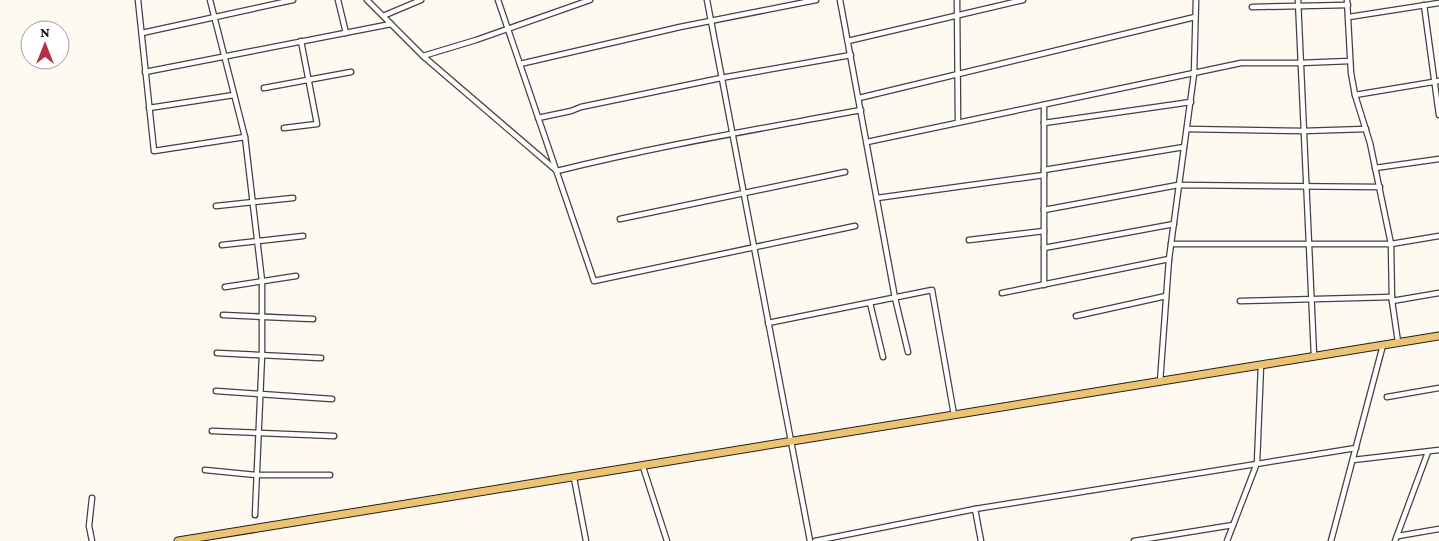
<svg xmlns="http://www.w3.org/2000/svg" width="1439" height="541" viewBox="0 0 1439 541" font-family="'Crimson Pro',serif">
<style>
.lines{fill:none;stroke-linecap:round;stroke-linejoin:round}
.street-casing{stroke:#414141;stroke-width:7}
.primary-casing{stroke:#1f1f1f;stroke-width:9}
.street{stroke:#fff;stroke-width:4.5}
.primary{stroke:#edc372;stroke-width:7}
</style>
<rect width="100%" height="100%" fill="#fefaf1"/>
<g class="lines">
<g class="street-casing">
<g id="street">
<polyline points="138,0 154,151 245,137"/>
<polyline points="210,0 245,137 262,281 262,355 255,515"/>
<polyline points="338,0 346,33"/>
<path d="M367,0L423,56L557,171C657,146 759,129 861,110"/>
<polyline points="498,0 594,281 855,226"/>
<polyline points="707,0 810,541"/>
<polyline points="840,0 895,298 908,352"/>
<polyline points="957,0 958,122"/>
<polyline points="1298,0 1314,356"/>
<polyline points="1347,0 1351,73 1355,95 1370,143 1391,244 1392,301 1398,342"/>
<polyline points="1424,5 1439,115"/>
<polyline points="1252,7 1348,5"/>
<polyline points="383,16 421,0"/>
<polyline points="1349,17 1439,3"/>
<polyline points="142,33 293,0"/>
<polyline points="848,41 1023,0"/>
<polyline points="423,56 476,40 590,0"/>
<polyline points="520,64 680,27 816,0"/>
<polyline points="145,72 391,24"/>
<polyline points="264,88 351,72"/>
<polyline points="1355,95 1439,81"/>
<polyline points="859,98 1195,17"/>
<polyline points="1044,105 1044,285"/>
<polyline points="149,108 234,95"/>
<polyline points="538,118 571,111 581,107 721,78 851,55"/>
<polyline points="1044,123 1191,102"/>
<polyline points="284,128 317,124 301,41"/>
<polyline points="1187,129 1303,131 1366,129"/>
<polyline points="867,142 1241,63 1300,63 1350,61"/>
<polyline points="1375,168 1439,159"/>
<polyline points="1044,170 1184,147"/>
<polyline points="877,198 1044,175"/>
<polyline points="216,206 293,198"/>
<polyline points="1044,210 1178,185 1380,187"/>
<polyline points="620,219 845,172"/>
<polyline points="969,240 1044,231"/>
<polyline points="1171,244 1391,244 1439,236"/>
<polyline points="222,245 303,236"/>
<polyline points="1044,248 1174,224"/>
<polyline points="225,287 296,276"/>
<polyline points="1002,293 1169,259"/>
<polyline points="1240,301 1392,297"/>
<polyline points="1392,301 1439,293"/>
<polyline points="870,303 883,357"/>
<polyline points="223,315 313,319"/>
<polyline points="1076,316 1166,296"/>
<polyline points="768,323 932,290 954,415"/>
<polyline points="217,353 321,358"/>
<polyline points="1160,382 1169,259 1194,74 1196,0"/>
<polyline points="216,391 332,399"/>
<polyline points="1387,397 1439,388"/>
<polyline points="212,431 334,436"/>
<polyline points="1353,460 1439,450"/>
<polyline points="643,467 667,541"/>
<polyline points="205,470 257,475 330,475"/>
<polyline points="574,478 586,541"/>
<polyline points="975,509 981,541"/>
<polyline points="1398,536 1439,529"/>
<polyline points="92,541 89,526 92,498"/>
<polyline points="815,541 975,509 1356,448"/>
<polyline points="1134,541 1233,525"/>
<polyline points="1227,541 1257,463 1261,365"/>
<polyline points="1331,541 1383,345"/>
<polyline points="1395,541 1428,452"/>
</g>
</g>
<g class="primary-casing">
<polyline id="primary" points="178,541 1439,336"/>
</g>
<use href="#street" class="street"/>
<use href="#primary" class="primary"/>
</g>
<g transform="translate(45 45)"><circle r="24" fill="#ffffff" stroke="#9f9f9f"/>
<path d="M0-4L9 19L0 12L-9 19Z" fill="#b43144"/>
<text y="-8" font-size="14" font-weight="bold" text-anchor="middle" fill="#0e0e0e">N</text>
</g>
</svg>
